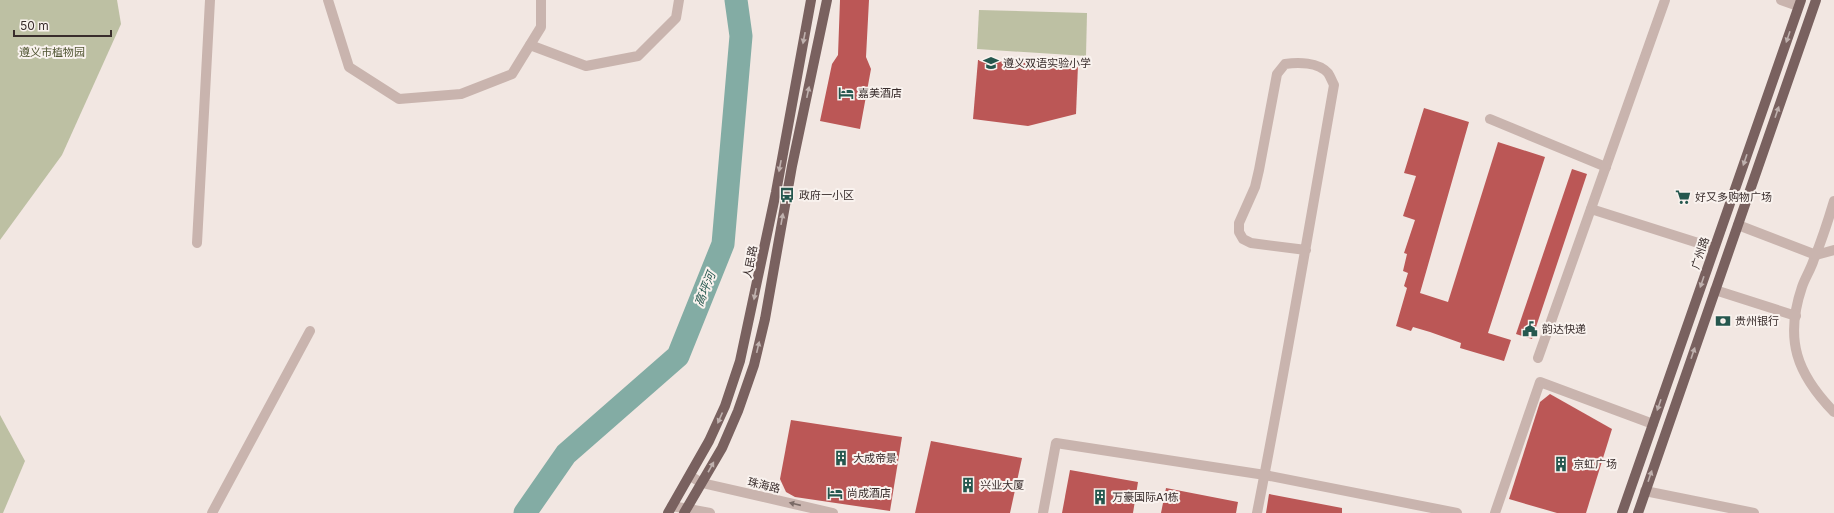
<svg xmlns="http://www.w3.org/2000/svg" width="1834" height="513" viewBox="0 0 1834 513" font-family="Inter,'Noto Sans SC',sans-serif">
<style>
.green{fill:#bdc0a3}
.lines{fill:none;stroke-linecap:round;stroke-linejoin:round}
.river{stroke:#83aca4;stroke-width:23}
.building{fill:#bb5756}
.minor{stroke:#c9b4ae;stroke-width:10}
.major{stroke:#79615f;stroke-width:10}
.oneway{fill:#bfb1ae}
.oneway2{fill:#7a6a66}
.labels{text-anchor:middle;stroke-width:4;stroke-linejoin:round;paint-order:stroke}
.park-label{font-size:11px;fill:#505532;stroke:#f9f2ee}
.poi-label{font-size:11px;fill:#392d2c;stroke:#f9f2ee;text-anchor:start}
.street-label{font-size:11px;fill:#392d2c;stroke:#f9f2ee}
.water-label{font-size:12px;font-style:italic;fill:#25574e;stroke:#f9f2ee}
</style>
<rect width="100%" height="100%" fill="#f2e7e2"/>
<g class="green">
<polygon points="0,0 117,0 121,24 62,155 0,240"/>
<polygon points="979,10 1087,13 1086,56 977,49"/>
<polygon points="0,415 25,461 3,513 0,513"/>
</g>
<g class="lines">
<polyline class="river" points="525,513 566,454 678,356 723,244 741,36 736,0"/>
</g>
<g class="building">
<polygon points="840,0 869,0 866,57 871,69 860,129 820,121 832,64 838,55"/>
<polygon points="978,60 1078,65 1076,114 1028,126 973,119"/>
<polygon points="1424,108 1469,122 1420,293 1448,302 1498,142 1545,157 1488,333 1511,340 1504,361 1460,348 1461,343 1430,332 1413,327 1411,331 1396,326 1407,288 1404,286 1408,273 1403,271 1407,254 1404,253 1415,220 1403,216 1416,176 1404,173"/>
<polygon points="1572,169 1587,174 1532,339 1516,334"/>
<polygon points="1550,394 1612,429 1586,513 1557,513 1509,499 1540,402"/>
<polygon points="791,420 902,437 890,511 795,497 786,492 780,479"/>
<polygon points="931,441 1022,458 1010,513 915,513"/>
<polygon points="1070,470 1138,482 1133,513 1062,513"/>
<polygon points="1166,488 1238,502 1236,513 1161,513"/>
<polygon points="1269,494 1342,508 1342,513 1266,513"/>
</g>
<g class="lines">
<g class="minor">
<polyline points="328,0 349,67 399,99 461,94 512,74 541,27 541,0"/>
<polyline points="1781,0 1798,6"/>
<polyline points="530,45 586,66 638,56 676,18 679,0"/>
<polyline points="1490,119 1606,167"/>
<path d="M1834,201C1828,221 1822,240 1814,259C1811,269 1805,278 1802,287C1784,340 1797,374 1834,412"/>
<polyline points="1591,209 1714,248"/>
<polyline points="1738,225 1816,255 1834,250"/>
<polyline points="197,243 210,0"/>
<polyline points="1715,290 1796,316"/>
<polyline points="1538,358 1665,0"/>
<polyline points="690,476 702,483 833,513"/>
<polyline points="1645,491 1754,513"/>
<polyline points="672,506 710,513"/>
<polyline points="212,513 310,331"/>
<polyline points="1043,513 1056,443 1265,475 1457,513"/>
<path d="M1257,513C1285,371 1309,228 1334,85C1332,81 1330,76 1328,73C1318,62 1298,62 1285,64L1277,74L1259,170L1255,187L1239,223V232L1243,239L1251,243L1306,250"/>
<polyline points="1495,513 1540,382 1653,424"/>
</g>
<g class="major">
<polyline points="668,513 709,441 725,406 740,361 776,192 811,0"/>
<polyline points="684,513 722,448 738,411 754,365 765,319 792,166 827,0"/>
<polyline points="1622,513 1801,0"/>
<polyline points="1638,513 1816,0"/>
</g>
</g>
<defs><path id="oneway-solid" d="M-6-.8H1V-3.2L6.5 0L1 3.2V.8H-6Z"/></defs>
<g class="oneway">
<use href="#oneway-solid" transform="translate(1788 37) rotate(109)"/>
<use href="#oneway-solid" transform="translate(804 38) rotate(101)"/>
<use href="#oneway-solid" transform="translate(808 92) rotate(-78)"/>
<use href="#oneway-solid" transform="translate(1777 112) rotate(-71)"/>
<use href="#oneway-solid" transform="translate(1745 160) rotate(109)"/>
<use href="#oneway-solid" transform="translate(780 166) rotate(101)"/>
<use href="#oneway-solid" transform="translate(782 219) rotate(-80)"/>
<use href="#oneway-solid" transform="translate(1702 282) rotate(109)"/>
<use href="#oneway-solid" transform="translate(755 294) rotate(101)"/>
<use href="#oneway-solid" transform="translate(758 347) rotate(-77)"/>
<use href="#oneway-solid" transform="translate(1693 353) rotate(-71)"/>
<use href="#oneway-solid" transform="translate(1659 405) rotate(109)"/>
<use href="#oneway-solid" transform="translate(720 418) rotate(114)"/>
<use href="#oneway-solid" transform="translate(711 467) rotate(-61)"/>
<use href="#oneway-solid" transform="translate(1650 476) rotate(-71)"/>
</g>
<use class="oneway2" href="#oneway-solid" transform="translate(795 504) rotate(-167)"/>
<defs>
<g id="school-bare" transform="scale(1.2)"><path d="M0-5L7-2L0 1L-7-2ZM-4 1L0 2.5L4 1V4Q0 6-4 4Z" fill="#25574e" stroke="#f9f2ee" stroke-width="2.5" paint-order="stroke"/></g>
<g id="hotel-bare" transform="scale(1.2)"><path d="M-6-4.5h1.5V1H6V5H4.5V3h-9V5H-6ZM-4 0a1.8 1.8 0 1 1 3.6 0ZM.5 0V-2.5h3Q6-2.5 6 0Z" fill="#25574e" stroke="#f9f2ee" stroke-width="2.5" paint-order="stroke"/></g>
<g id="bus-bare" transform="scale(1.2)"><path d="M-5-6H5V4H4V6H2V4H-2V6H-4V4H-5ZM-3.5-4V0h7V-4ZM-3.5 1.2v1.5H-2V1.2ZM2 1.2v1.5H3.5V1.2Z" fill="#25574e" stroke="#f9f2ee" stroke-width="2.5" paint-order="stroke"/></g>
<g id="supermarket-bare" transform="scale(1.2)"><path d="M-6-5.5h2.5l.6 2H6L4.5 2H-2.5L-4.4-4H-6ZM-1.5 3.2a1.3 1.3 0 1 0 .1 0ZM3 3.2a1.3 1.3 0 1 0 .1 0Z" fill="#25574e" stroke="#f9f2ee" stroke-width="2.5" paint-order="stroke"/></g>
<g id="bank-bare" transform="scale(1.2)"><path d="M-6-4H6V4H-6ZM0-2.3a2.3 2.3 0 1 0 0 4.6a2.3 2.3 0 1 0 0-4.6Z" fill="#25574e" stroke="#f9f2ee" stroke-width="2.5" paint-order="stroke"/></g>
<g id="civic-bare" transform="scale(1.2)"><path d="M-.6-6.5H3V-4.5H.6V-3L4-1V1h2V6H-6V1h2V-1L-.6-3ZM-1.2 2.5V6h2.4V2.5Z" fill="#25574e" stroke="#f9f2ee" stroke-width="2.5" paint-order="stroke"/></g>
<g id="building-bare" transform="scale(1.2)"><path d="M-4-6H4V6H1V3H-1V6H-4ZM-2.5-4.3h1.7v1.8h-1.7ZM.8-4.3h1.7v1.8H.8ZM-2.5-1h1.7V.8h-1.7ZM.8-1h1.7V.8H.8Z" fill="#25574e" stroke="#f9f2ee" stroke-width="2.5" paint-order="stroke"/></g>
</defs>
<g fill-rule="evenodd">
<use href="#school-bare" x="991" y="63"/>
<use href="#hotel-bare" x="846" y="93"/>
<use href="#bus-bare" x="787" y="195"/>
<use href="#supermarket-bare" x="1683" y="197"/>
<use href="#bank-bare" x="1723" y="321"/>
<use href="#civic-bare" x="1530" y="329"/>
<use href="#building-bare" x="841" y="458"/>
<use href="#building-bare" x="1561" y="464"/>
<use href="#building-bare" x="968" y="485"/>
<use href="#hotel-bare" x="835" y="493"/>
<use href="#building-bare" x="1100" y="497"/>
</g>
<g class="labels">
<g class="park-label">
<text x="52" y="56">遵义市植物园</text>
</g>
<g class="poi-label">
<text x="1003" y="67">遵义双语实验小学</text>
<text x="858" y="97">嘉美酒店</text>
<text x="799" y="199">政府一小区</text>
<text x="1695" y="201">好又多购物广场</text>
<text x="1735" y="325">贵州银行</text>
<text x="1542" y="333">韵达快递</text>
<text x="853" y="462">大成帝景</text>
<text x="1573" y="468">京虹广场</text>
<text x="980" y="489">兴业大厦</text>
<text x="847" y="497">尚成酒店</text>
<text x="1112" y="501">万豪国际A1栋</text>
</g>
<g class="street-label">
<text transform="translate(1700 253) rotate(-71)" y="4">广州路</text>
<text transform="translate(750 262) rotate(-79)" y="4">人民路</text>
<text transform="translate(764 485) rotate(13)" y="4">珠海路</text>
</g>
<g class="water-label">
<text transform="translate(705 289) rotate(-68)" y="4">高坪河</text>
</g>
</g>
<path d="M14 30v6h97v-6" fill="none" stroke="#392d2c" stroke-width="2"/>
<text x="20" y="30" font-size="12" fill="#392d2c" stroke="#f9f2ee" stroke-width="3" paint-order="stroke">50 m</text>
</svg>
